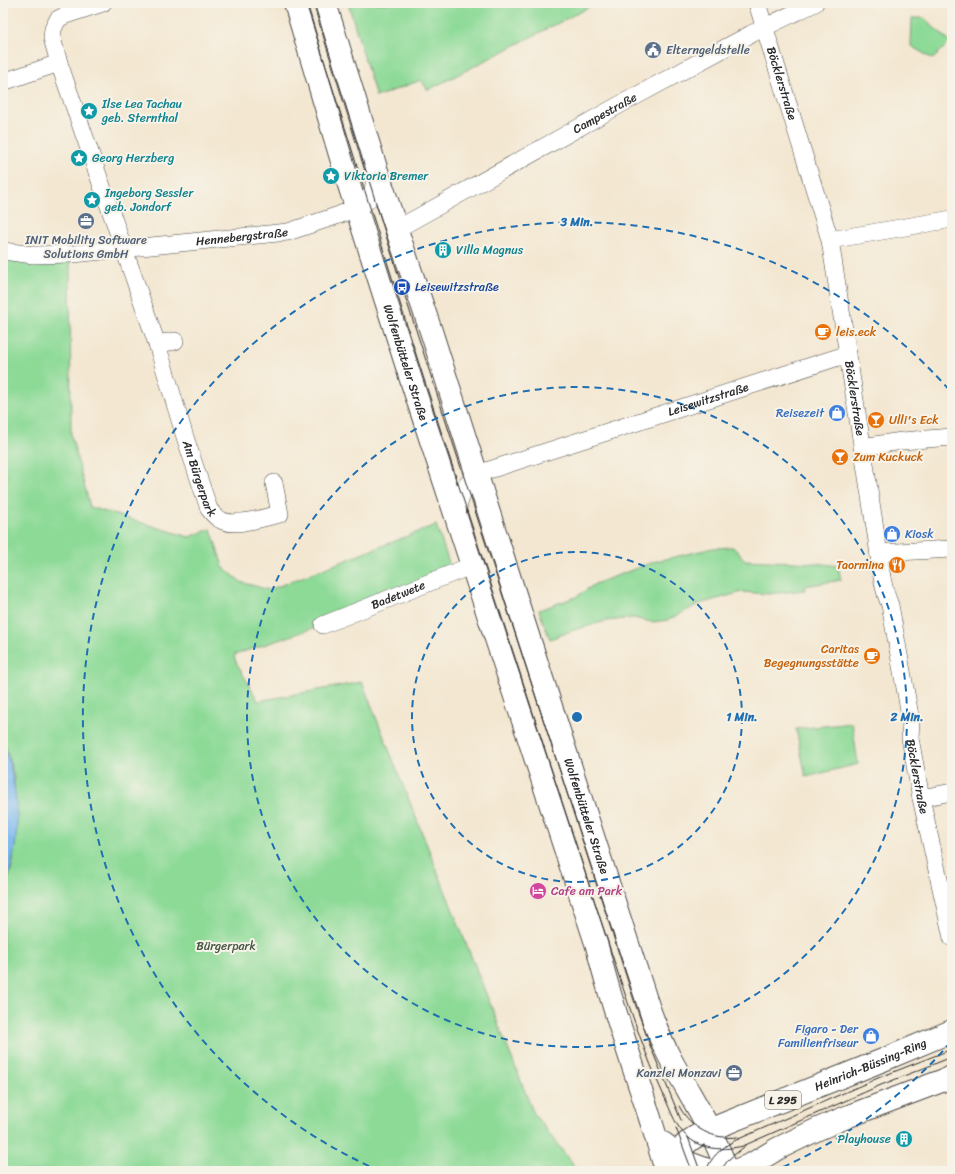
<svg xmlns="http://www.w3.org/2000/svg" width="955" height="1174" viewBox="0 0 955 1174" font-family="Sriracha,sans-serif">
<style>
.green{fill:#8dda97;stroke:#5c8261}
.water{fill:#7eb9f0;stroke:#54728e}
.lines{fill:none;stroke-linecap:round;stroke-linejoin:round}
.street-casing{stroke:#494744;stroke-width:18}
.secondary-casing{stroke:#494744;stroke-width:24}
.primary-casing{stroke:#494744;stroke-width:24}
.street{stroke:#fff;stroke-width:17}
.secondary{stroke:#fff;stroke-width:22}
.primary{stroke:#fff;stroke-width:22}
.tram{stroke:#2b2b2b;stroke-width:1}
.ring{fill:none;stroke:#1f6fb2;stroke-width:2;stroke-dasharray:7 5}
.labels{text-anchor:middle;stroke-width:4;stroke-linejoin:round;paint-order:stroke}
.shield{fill:#f7f3e8;stroke:#686764;stroke-width:1}
.shield-label{font-size:11px;font-weight:bold;fill:#2b2b2b}
.service-label{font-size:12px;fill:#4e5e75;stroke:#f7f3e8;text-anchor:start}
.street-label{font-size:12px;fill:#2b2b2b;stroke:#f7f3e8}
.culture-label{font-size:12px;fill:#0d838f;stroke:#f7f3e8;text-anchor:start}
.transit-label{font-size:12px;fill:#164399;stroke:#f7f3e8;text-anchor:start}
.food-label{font-size:12px;fill:#c56008;stroke:#f7f3e8;text-anchor:start}
.shop-label{font-size:12px;fill:#366cbe;stroke:#f7f3e8;text-anchor:end}
.hotel-label{font-size:12px;fill:#b23c85;stroke:#f7f3e8;text-anchor:start}
.park-label{font-size:12px;fill:#445746;stroke:#f7f3e8}
.centre{fill:#1f6fb2;stroke:#f7f3e8;stroke-width:2}
.ring-label{font-size:12px;text-anchor:middle;font-weight:bold;fill:#1f6fb2;stroke:#f7f3e8;stroke-width:4;stroke-linejoin:round;paint-order:stroke}
</style>
<rect width="100%" height="100%" fill="#f7f3e8"/>
<filter id="ink" filterUnits="userSpaceOnUse"><feTurbulence type="fractalNoise" baseFrequency=".025" numOctaves="2"/><feDisplacementMap in="SourceGraphic" scale="8" xChannelSelector="R" yChannelSelector="G"/><feConvolveMatrix kernelMatrix="1 2 1 2 8 2 1 2 1" color-interpolation-filters="sRGB"/></filter>
<filter id="wash" filterUnits="userSpaceOnUse"><feTurbulence type="fractalNoise" baseFrequency=".012" numOctaves="4" result="noise"/><feDisplacementMap in="SourceGraphic" scale="16" xChannelSelector="R" yChannelSelector="G"/><feGaussianBlur stdDeviation="0.9" result="paint"/><feColorMatrix in="noise" values="0 0 0 0 0 0 0 0 0 0 0 0 0 0 0 0 0 1.4 0 .05"/><feComposite in="paint" operator="in"/></filter>
<g filter="url(#wash)">
<rect width="100%" height="100%" fill="#f3e7d1"/>
<g class="green">
<polygon points="348,3 597,3 428,90 421,80 376,97"/>
<polygon points="912,18 924,18 950,42 933,59 911,46"/>
<polygon points="3,259 70,261 71,435 90,507 189,537 211,529 223,567 241,582 269,590 436,525 453,574 323,625 234,655 235,660 258,701 362,682 534,1114 578,1171 3,1171 3,900 13,862 14,777 3,738"/>
<path d="M733,547L745,560C776,562 808,561 838,566L841,580L805,586V590L768,594L742,592L699,604L668,620L652,622L633,618L606,621L574,630L550,639L543,622L539,610L576,597L595,584L653,562L713,548Z"/>
<polygon points="852,723 858,764 806,777 796,729"/>
</g>
<path class="water" d="M3,738C11,766 18,797 17,825C16,851 9,876 3,900Z"/>
</g>
<g filter="url(#ink)">
<g class="lines">
<g class="street-casing">
<g id="street">
<polyline points="103,3 66,15 58,19 53,29 52,38 59,63 157,344 175,341"/>
<path id="s1" d="M757,3L830,240L877,541C880,562 881,584 890,605L911,721L910,738L921,798L952,938"/>
<polyline points="3,82 59,63"/>
<path id="s2" d="M397,229L621,104L751,34L815,3"/>
<polyline points="830,240 952,219"/>
<path id="s3" d="M3,251L33,255L73,254L288,232L339,215L364,204L368,200L373,191L376,170"/>
<path id="s4" d="M157,344L185,437L209,509C212,513 216,518 221,520C234,528 265,517 280,514L274,483"/>
<polyline points="862,447 902,441 952,437"/>
<path id="s5" d="M456,517C460,498 462,487 477,474L848,354"/>
<polyline points="879,553 952,549"/>
<path id="s6" d="M323,625L473,565"/>
<polyline points="921,798 952,792"/>
</g>
</g>
<g class="secondary-casing">
<g id="secondary">
<path id="s7" d="M295,3L349,185L414,389L597,946C615,1022 645,1095 666,1171"/>
<path id="s8" d="M325,3L376,168L431,331L526,629L646,1000C652,1018 659,1036 668,1054C688,1093 713,1129 727,1171"/>
<polyline points="663,1143 689,1163 711,1171"/>
</g>
</g>
<g class="primary-casing">
<g id="primary">
<path id="s9" d="M670,1171C678,1150 684,1142 704,1132L883,1060L952,1031"/>
<polyline points="735,1171 752,1164 777,1149 818,1129 849,1116 952,1077"/>
</g>
</g>
<use href="#street" class="street"/>
<use href="#secondary" class="secondary"/>
<use href="#primary" class="primary"/>
<g class="tram">
<path d="M306,3L420,367L617,970C631,1012 645,1054 664,1096C671,1111 676,1129 690,1139C706,1151 724,1150 743,1146L881,1085L952,1057"/>
<polyline points="314,3 402,287 624,967 649,1043 681,1120"/>
<path d="M679,1106C691,1129 713,1140 738,1137"/>
<polyline points="676,1128 692,1171"/>
<polyline points="688,1137 700,1171"/>
<path d="M706,1171C711,1157 721,1148 734,1141L878,1078L952,1049"/>
<polyline points="720,1171 729,1159 744,1147"/>
</g>
</g>
</g>
<g class="ring">
<circle cx="577" cy="717" r="165"/>
<circle cx="577" cy="717" r="330"/>
<path d="M951 1042A495 495 0 0 1 774 1171M380 1171A495 495 0 1 1 951 392"/>
</g>
<defs>
<g id="civic-disc" transform="scale(0.9)"><circle r="9.5" fill="#5c6f8a" stroke="#f7f3e8"/><path d="M-.6-6.5H3V-4.5H.6V-3L4-1V1h2V6H-6V1h2V-1L-.6-3ZM-1.2 2.5V6h2.4V2.5Z" fill="#fff"/></g>
<g id="sight-disc" transform="scale(0.9)"><circle r="9.5" fill="#0f9aa8" stroke="#f7f3e8"/><path d="M0-6L1.8-2.2L6-1.7L2.9 1.2L3.7 5.4L0 3.3L-3.7 5.4L-2.9 1.2L-6-1.7L-1.8-2.2Z" fill="#fff"/></g>
<g id="office-disc" transform="scale(0.9)"><circle r="9.5" fill="#5c6f8a" stroke="#f7f3e8"/><path d="M-6-3h4V-5.5h4V-3h4V5H-6ZM-1-4.5V-3h2v-1.5ZM-6 0V1H6V0Z" fill="#fff"/></g>
<g id="building-disc" transform="scale(0.9)"><circle r="9.5" fill="#0f9aa8" stroke="#f7f3e8"/><path d="M-4-6H4V6H1V3H-1V6H-4ZM-2.5-4.3h1.7v1.8h-1.7ZM.8-4.3h1.7v1.8H.8ZM-2.5-1h1.7V.8h-1.7ZM.8-1h1.7V.8H.8Z" fill="#fff"/></g>
<g id="bus-disc" transform="scale(0.9)"><circle r="9.5" fill="#1a4fb4" stroke="#f7f3e8"/><path d="M-5-6H5V4H4V6H2V4H-2V6H-4V4H-5ZM-3.5-4V0h7V-4ZM-3.5 1.2v1.5H-2V1.2ZM2 1.2v1.5H3.5V1.2Z" fill="#fff"/></g>
<g id="cafe-disc" transform="scale(0.9)"><circle r="9.5" fill="#e8710a" stroke="#f7f3e8"/><path d="M-5.5-4.5H6V0H3Q3 3.5 0 3.5H-2.5Q-5.5 3.5-5.5 0ZM3-3.2v2h1.7v-2ZM-6 4.5H4V6H-6Z" fill="#fff"/></g>
<g id="shop-disc" transform="scale(0.9)"><circle r="9.5" fill="#3f7fe0" stroke="#f7f3e8"/><path d="M-5-2.5h2.3a2.7 3.5 0 0 1 5.4 0H5L5.5 6h-11ZM-1.5-2.5h3a1.5 2.3 0 0 0-3 0Z" fill="#fff"/></g>
<g id="bar-disc" transform="scale(0.9)"><circle r="9.5" fill="#e8710a" stroke="#f7f3e8"/><path d="M-6-5H6L.8 .8V4.5H3.5V6h-7V4.5H-.8V.8Z" fill="#fff"/></g>
<g id="restaurant-disc" transform="scale(0.9)"><circle r="9.5" fill="#e8710a" stroke="#f7f3e8"/><path d="M-5-6h1v4h1v-4h1v4h1v-4h1v5L-1.5 .5V6h-2V.5L-5-1ZM5-6V6H3V1.5H1.5Q1.5-4 5-6Z" fill="#fff"/></g>
<g id="hotel-disc" transform="scale(0.9)"><circle r="9.5" fill="#d1479c" stroke="#f7f3e8"/><path d="M-6-4.5h1.5V1H6V5H4.5V3h-9V5H-6ZM-4 0a1.8 1.8 0 1 1 3.6 0ZM.5 0V-2.5h3Q6-2.5 6 0Z" fill="#fff"/></g>
</defs>
<g fill-rule="evenodd">
<use href="#civic-disc" x="653" y="50"/>
<use href="#sight-disc" x="89" y="111"/>
<use href="#sight-disc" x="79" y="158"/>
<use href="#sight-disc" x="331" y="176"/>
<use href="#sight-disc" x="92" y="200"/>
<use href="#office-disc" x="86" y="221"/>
<use href="#building-disc" x="443" y="250"/>
<use href="#bus-disc" x="402" y="287"/>
<use href="#cafe-disc" x="823" y="332"/>
<use href="#shop-disc" x="837" y="413"/>
<use href="#bar-disc" x="876" y="420"/>
<use href="#bar-disc" x="840" y="457"/>
<use href="#shop-disc" x="892" y="534"/>
<use href="#restaurant-disc" x="897" y="565"/>
<use href="#cafe-disc" x="872" y="656"/>
<use href="#hotel-disc" x="538" y="891"/>
<use href="#shop-disc" x="871" y="1036"/>
<use href="#office-disc" x="734" y="1073"/>
<use href="#building-disc" x="904" y="1139"/>
</g>
<g class="labels">
<rect class="shield" x="765" y="1091" width="36" height="18" rx="3"/>
<g class="shield-label">
<text x="783" y="1104">L 295</text>
</g>
<g class="service-label">
<text x="666" y="54">Elterngeldstelle</text>
<text x="86" y="244" text-anchor="middle">INIT Mobility Software<tspan x="86" dy="14">Solutions GmbH</tspan></text>
<text x="721" y="1077" text-anchor="end">Kanzlei Monzavi</text>
</g>
<g class="street-label">
<text dy="4" stroke="none"><textPath href="#s1" startOffset="84">Böcklerstraße</textPath></text>
<text dy="4" stroke="none"><textPath href="#s2" startOffset="238">Campestraße</textPath></text>
<text dy="4" stroke="none"><textPath href="#s3" startOffset="240">Hennebergstraße</textPath></text>
<text dy="4" stroke="none"><textPath href="#s7" startOffset="376">Wolfenbütteler Straße</textPath></text>
<text dy="4" stroke="none"><textPath href="#s1" startOffset="408">Böcklerstraße</textPath></text>
<text dy="4" stroke="none"><textPath href="#s5" startOffset="292">Leisewitzstraße</textPath></text>
<text dy="4" stroke="none"><textPath href="#s4" startOffset="141">Am Bürgerpark</textPath></text>
<text dy="4" stroke="none"><textPath href="#s6" startOffset="81">Badetwete</textPath></text>
<text dy="4" stroke="none"><textPath href="#s1" startOffset="792">Böcklerstraße</textPath></text>
<text dy="4" stroke="none"><textPath href="#s8" startOffset="854">Wolfenbütteler Straße</textPath></text>
<text dy="4" stroke="none"><textPath href="#s9" startOffset="233">Heinrich-Büssing-Ring</textPath></text>
</g>
<g class="culture-label">
<text x="102" y="108">Ilse Lea Tachau<tspan x="102" dy="14">geb. Sternthal</tspan></text>
<text x="92" y="162">Georg Herzberg</text>
<text x="344" y="180">Viktoria Bremer</text>
<text x="105" y="197">Ingeborg Sessler<tspan x="105" dy="14">geb. Jondorf</tspan></text>
<text x="456" y="254">Villa Magnus</text>
<text x="891" y="1143" text-anchor="end">Playhouse</text>
</g>
<g class="transit-label">
<text x="415" y="291">Leisewitzstraße</text>
</g>
<g class="food-label">
<text x="836" y="336">leis.eck</text>
<text x="889" y="424">Ulli's Eck</text>
<text x="853" y="461">Zum Kuckuck</text>
<text x="884" y="569" text-anchor="end">Taormina</text>
<text x="859" y="653" text-anchor="end">Caritas<tspan x="859" dy="14">Begegnungsstätte</tspan></text>
</g>
<g class="shop-label">
<text x="824" y="417">Reisezeit</text>
<text x="905" y="538" text-anchor="start">Kiosk</text>
<text x="858" y="1033">Figaro - Der<tspan x="858" dy="14">Familienfriseur</tspan></text>
</g>
<g class="hotel-label">
<text x="551" y="895">Cafe am Park</text>
</g>
<g class="park-label">
<text x="226" y="950">Bürgerpark</text>
</g>
</g>
<circle cx="577" cy="717" r="6" class="centre"/>
<g class="ring-label">
<text x="577" y="226">3 Min.</text>
<text x="742" y="721">1 Min.</text>
<text x="907" y="721">2 Min.</text>
</g>
<rect width="955" height="1174" fill="none" stroke="#f7f3e8" stroke-width="16"/>
</svg>
